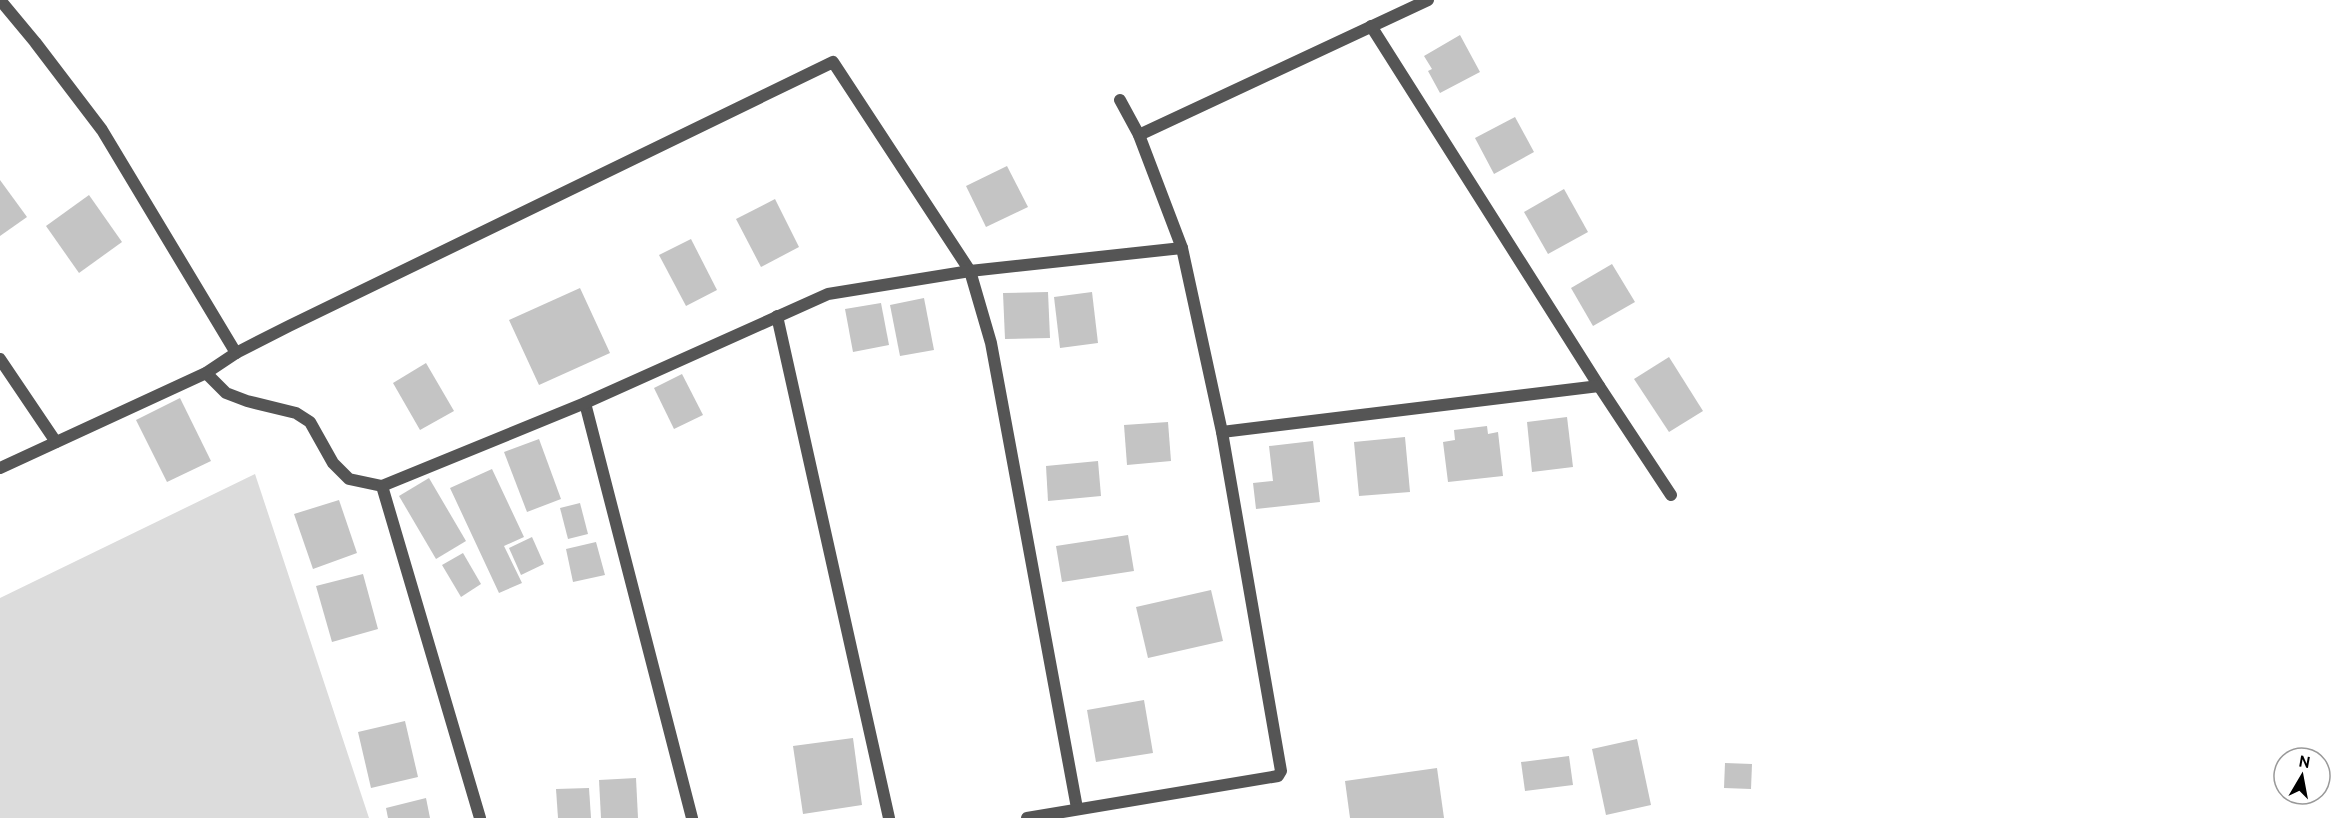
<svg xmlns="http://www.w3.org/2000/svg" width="2344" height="818" viewBox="0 0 2344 818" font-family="Cabin,sans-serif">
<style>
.green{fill:#dcdcdc}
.building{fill:#c4c4c4}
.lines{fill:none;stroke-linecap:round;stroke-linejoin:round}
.street{stroke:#555;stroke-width:12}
</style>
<rect width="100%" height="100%" fill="#fff"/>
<polygon class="green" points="255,474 369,818 0,818 0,598"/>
<g class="building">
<polygon points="1460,35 1480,72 1440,93 1428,71 1432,69 1424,56"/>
<polygon points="1515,117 1534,152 1494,174 1475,138"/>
<polygon points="1007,166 1028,207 986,227 966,186"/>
<polygon points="0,180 27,217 0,236"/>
<polygon points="1564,189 1588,232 1548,254 1524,212"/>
<polygon points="89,195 122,242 79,273 46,226"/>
<polygon points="775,199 799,247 761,267 736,219"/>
<polygon points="691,239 717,290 686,306 659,255"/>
<polygon points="1612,264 1635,302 1593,326 1571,288"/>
<polygon points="580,288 610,353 539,385 509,320"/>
<polygon points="1048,292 1050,338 1005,339 1003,293"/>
<polygon points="1092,292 1098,343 1060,348 1054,297"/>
<polygon points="924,298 934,350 900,356 890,305"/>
<polygon points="881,303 889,345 853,352 845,309"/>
<polygon points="1669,357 1703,411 1669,432 1634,379"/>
<polygon points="426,363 454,411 420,430 393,383"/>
<polygon points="682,374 703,415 674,429 654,388"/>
<polygon points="180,398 211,461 167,482 136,420"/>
<polygon points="1567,417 1573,467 1532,472 1527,422"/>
<polygon points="1168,422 1171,461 1127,465 1124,425"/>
<polygon points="1487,426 1488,434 1498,432 1503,476 1448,482 1443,442 1455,440 1454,430"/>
<polygon points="1405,437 1410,492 1359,496 1354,442"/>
<polygon points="539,439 561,499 527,512 504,452"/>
<polygon points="1313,441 1320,502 1256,509 1253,483 1273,481 1269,446"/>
<polygon points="1098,461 1101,496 1048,501 1046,466"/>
<polygon points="492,469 524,537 504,546 522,583 499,593 450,488"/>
<polygon points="429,478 466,541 436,559 399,496"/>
<polygon points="339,500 357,553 313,569 294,514"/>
<polygon points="580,503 588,534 568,539 560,508"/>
<polygon points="1128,535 1134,571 1062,582 1056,546"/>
<polygon points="532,537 544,564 521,575 509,548"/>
<polygon points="596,542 605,575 573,582 566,549"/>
<polygon points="463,553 481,584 461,597 442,565"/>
<polygon points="363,574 378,629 332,642 316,586"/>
<polygon points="1211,590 1223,641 1148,658 1136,607"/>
<polygon points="1144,700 1153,753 1096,762 1087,710"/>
<polygon points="405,721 418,777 371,788 358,732"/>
<polygon points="853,738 862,805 803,814 793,746"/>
<polygon points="1637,739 1651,805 1606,815 1592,749"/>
<polygon points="1569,756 1573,785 1525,791 1521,762"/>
<polygon points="1725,763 1752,764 1751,789 1724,788"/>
<polygon points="1437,768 1444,818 1350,818 1345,781"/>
<polygon points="636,778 638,818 601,818 599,780"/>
<polygon points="589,788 591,818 558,818 556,789"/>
<polygon points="426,798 430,818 388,818 386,808"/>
</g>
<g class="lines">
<g class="street">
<polyline points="0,0 35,42 102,130 236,353"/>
<polyline points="1371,26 1599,386 1671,495"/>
<polyline points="1139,135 1428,0"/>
<polyline points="777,316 889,818"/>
<polyline points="0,359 56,442"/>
<polyline points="206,373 226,393 247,401 296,413 310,422 333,463 349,479 382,486 480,818"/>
<polyline points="585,403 692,818"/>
<polyline points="1222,432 1599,386"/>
<polyline points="0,468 206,373 236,353 289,326 833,62 970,271 991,343 1077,808"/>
<polyline points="382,486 585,403 828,294 970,271 1182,248"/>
<polyline points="1027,818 1278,776 1281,771 1222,432 1182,248 1139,135 1120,100"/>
</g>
</g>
<g transform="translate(2302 776) rotate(10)"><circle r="28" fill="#ffffff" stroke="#999999" stroke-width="1.5"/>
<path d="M0-4.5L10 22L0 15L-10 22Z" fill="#000000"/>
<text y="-9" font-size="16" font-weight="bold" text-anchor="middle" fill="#000000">N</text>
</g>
</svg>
